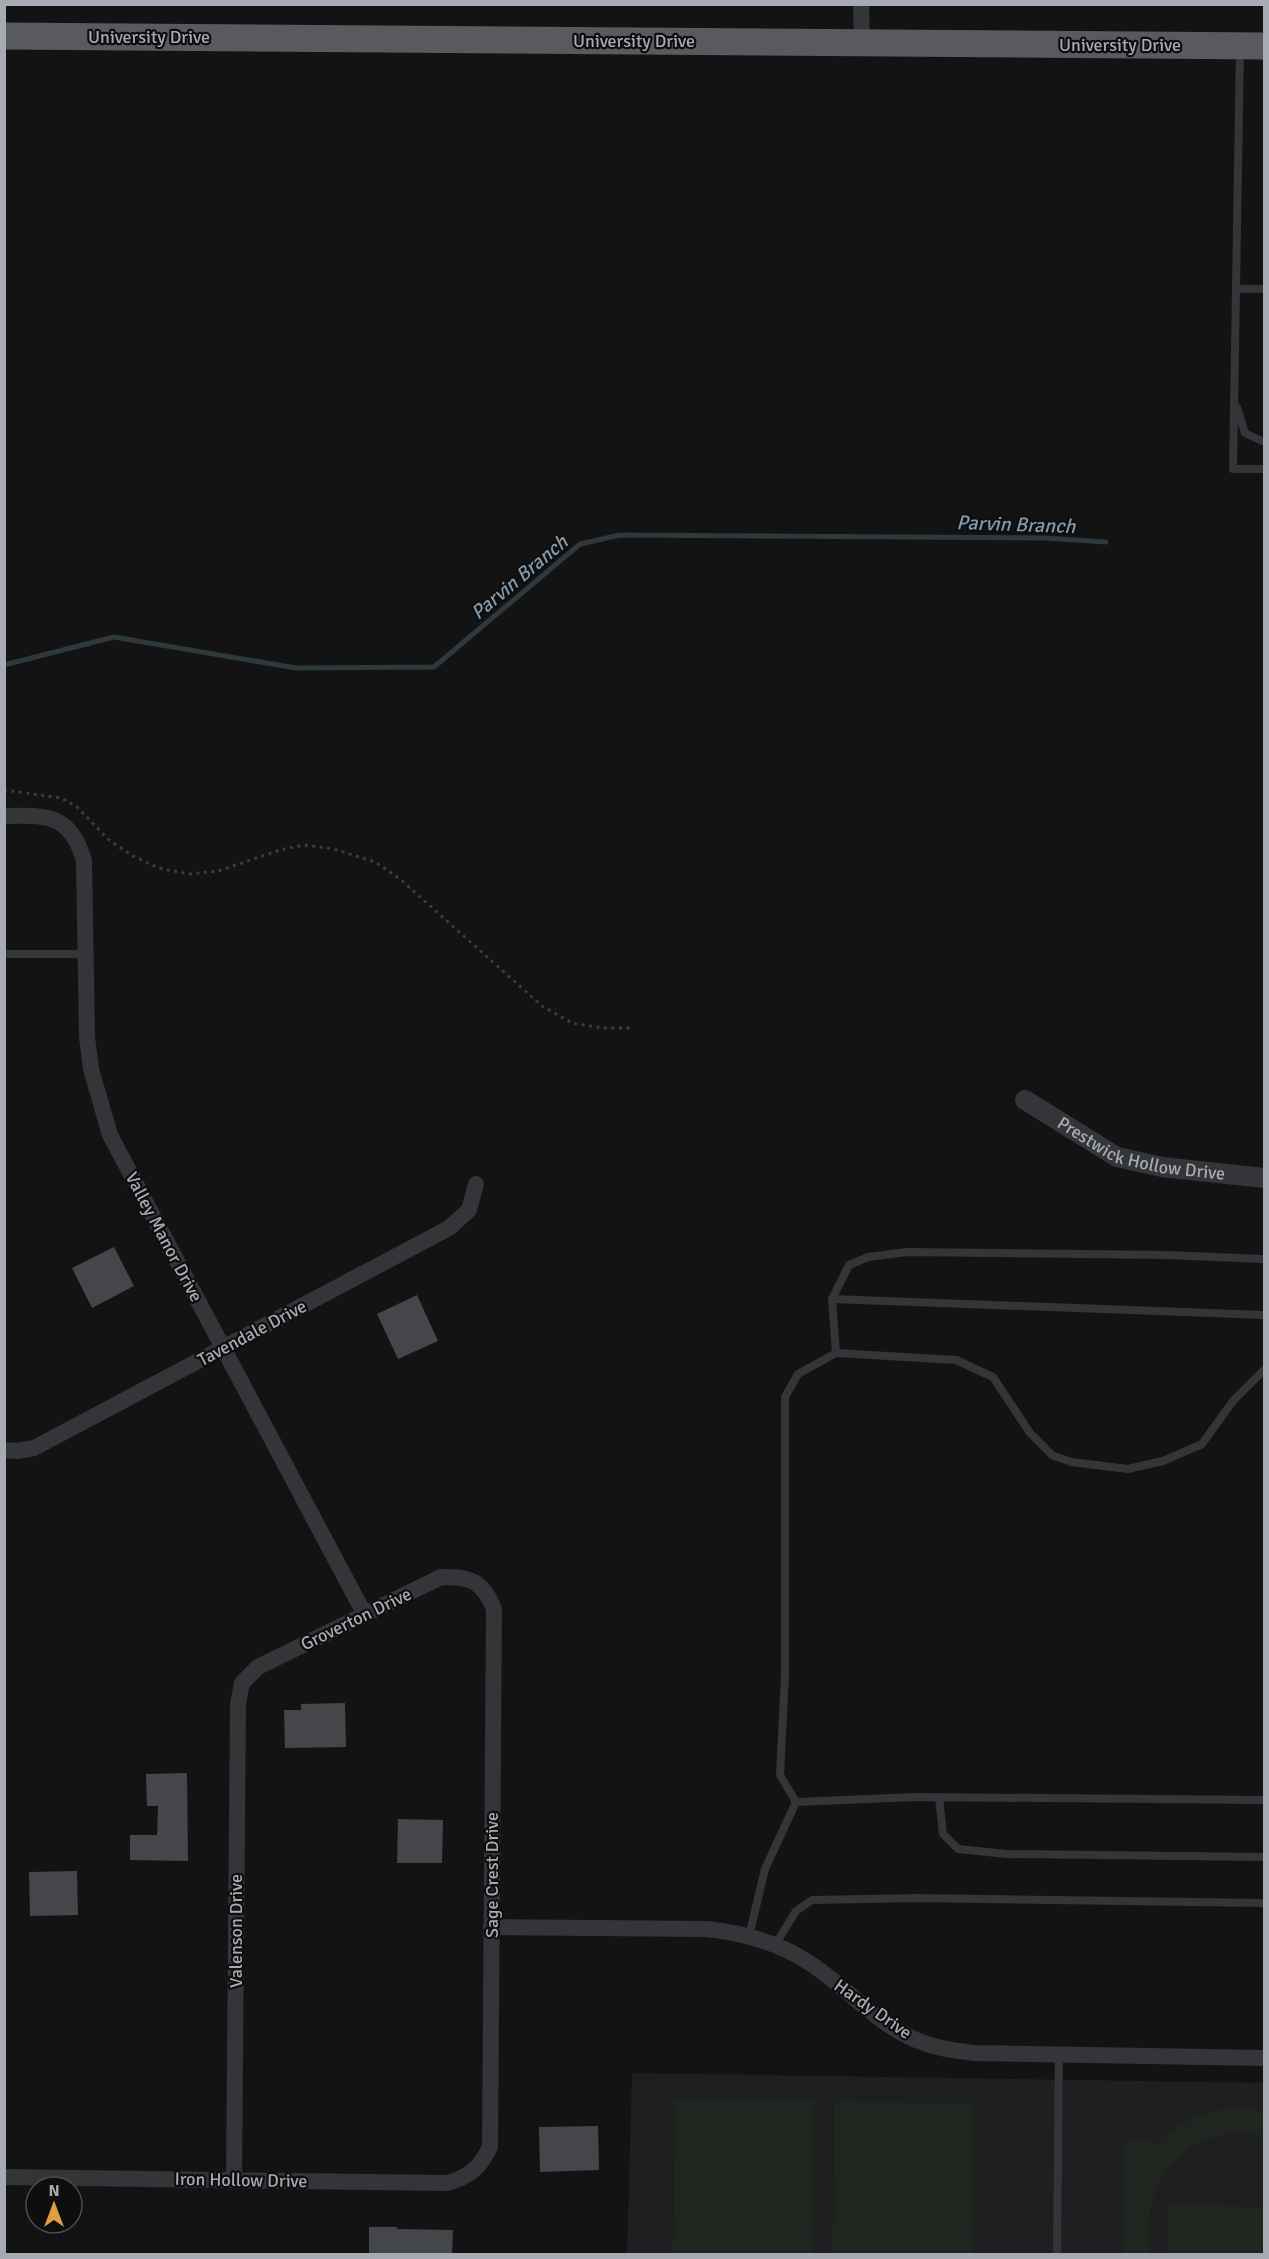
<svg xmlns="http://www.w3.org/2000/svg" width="1269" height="2259" viewBox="0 0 1269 2259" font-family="Signika,sans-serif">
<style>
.built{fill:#1f1f21}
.green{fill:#1f2620}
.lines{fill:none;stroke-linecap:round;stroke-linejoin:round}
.stream{stroke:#2f383d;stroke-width:5}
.building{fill:#454649}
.path{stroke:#3a3c3f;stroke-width:3;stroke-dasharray:3 4.5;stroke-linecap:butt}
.service{stroke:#343539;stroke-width:8}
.minor{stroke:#343539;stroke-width:16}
.tertiary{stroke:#343539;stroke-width:20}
.trunk{stroke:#585a60;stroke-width:27}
.labels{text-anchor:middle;stroke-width:4.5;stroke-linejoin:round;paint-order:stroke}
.street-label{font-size:18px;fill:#a6abb3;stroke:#0e0e0f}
.water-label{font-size:20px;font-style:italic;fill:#8099ab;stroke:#0e0e0f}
</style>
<rect width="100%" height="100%" fill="#131314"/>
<polygon class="built" points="632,2073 1264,2083 1264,2254 627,2254"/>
<g class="green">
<polygon points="675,2100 813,2101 812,2254 673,2254"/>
<polygon points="834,2102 973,2103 972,2254 833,2254"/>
<path d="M1227,2109H1250L1264,2112V2137C1218,2124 1170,2148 1154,2195C1147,2214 1149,2235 1149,2254H1124L1125,2141H1150L1151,2149C1173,2126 1196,2114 1227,2109Z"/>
<polygon points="1169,2205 1264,2207 1264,2254 1169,2254"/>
</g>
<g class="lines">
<polyline class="stream" points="4,665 114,637 296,668 434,667 580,544 620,535 1044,538 1106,542"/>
</g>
<g class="building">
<polygon points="114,1247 134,1286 92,1308 72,1268"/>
<polygon points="417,1295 438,1341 398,1359 377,1314"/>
<polygon points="345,1703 346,1747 285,1748 284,1710 301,1710 301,1704"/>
<polygon points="187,1773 188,1861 130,1860 130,1835 157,1835 158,1806 147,1806 146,1774"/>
<polygon points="398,1819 443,1820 442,1863 397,1863"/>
<polygon points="77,1871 78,1915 30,1916 29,1872"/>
<polygon points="598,2126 599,2170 540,2172 539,2127"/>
<polygon points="369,2227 397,2227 397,2229 453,2230 452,2254 369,2254"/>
</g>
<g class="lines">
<polyline class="path" points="4,790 61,798 76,806 110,841 133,856 158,868 190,874 218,871 280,850 304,845 334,849 375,862 400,879 542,1006 572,1023 602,1028 631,1028"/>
<g class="service">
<polyline points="1240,48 1233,469 1264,469"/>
<polyline points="1236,289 1264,289"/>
<polyline points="1237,407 1245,433 1264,442"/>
<polyline points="4,954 85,954"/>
<polyline points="1264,1259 1166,1255 907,1252 868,1257 849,1265 832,1299 836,1353 956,1360 993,1377 1030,1433 1052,1455 1071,1462 1128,1469 1163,1461 1202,1444 1233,1401 1264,1370"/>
<polyline points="832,1299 1264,1315"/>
<polyline points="836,1353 798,1374 785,1397 785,1675 780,1775 796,1802 916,1797 1264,1800"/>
<polyline points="939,1797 943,1834 958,1849 1006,1854 1264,1857"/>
<polyline points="749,1936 765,1869 796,1802"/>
<polyline points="775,1945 796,1911 812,1900 917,1898 1264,1903"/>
<polyline points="1057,2254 1059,2054"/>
</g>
<g class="minor">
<polyline points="861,4 862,43"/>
<path d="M4,816C47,815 71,814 84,861L87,1037L91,1069L110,1135L365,1615"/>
<polyline points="4,1450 17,1451 34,1448 449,1228 469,1210 476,1184"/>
<path d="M491,1927L707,1929C744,1933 780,1943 811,1964C849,1989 880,2028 924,2043C940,2049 957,2051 974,2053L1264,2058"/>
<path d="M4,2177L447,2183C469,2177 480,2168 490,2147L494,1609C482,1580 471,1577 441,1577L258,1667L242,1683L238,1704L234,2180"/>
</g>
<path class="tertiary" id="s1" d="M1025,1100L1117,1157L1162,1167L1264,1178"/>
<polyline class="trunk" points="4,36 1264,46"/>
</g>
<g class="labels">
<g class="street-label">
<text x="149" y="43">University Drive</text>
<text x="634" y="47">University Drive</text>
<text x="1120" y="51">University Drive</text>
<text dy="6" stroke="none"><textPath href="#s1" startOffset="129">Prestwick Hollow Drive</textPath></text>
<text transform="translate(164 1237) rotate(62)" y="6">Valley Manor Drive</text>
<text transform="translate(252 1333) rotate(-28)" y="6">Tavendale Drive</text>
<text transform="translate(356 1619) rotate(-26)" y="6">Groverton Drive</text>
<text transform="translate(492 1875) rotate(-90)" y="6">Sage Crest Drive</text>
<text transform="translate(236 1931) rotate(-90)" y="6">Valenson Drive</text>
<text transform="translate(873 2009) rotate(35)" y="6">Hardy Drive</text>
<text transform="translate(241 2180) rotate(1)" y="6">Iron Hollow Drive</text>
</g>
<g class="water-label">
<text transform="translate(1016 524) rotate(2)" y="7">Parvin Branch</text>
<text transform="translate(519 577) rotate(-40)" y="7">Parvin Branch</text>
</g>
</g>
<rect width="1269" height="2259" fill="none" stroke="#a6abb3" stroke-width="12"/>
<g transform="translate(54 2205)"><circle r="28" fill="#0e0e0f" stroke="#4b4d51" stroke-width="1.5"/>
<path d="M0-4.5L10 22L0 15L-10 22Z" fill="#dd9f41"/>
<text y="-9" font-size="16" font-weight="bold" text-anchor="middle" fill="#a6abb3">N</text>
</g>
</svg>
